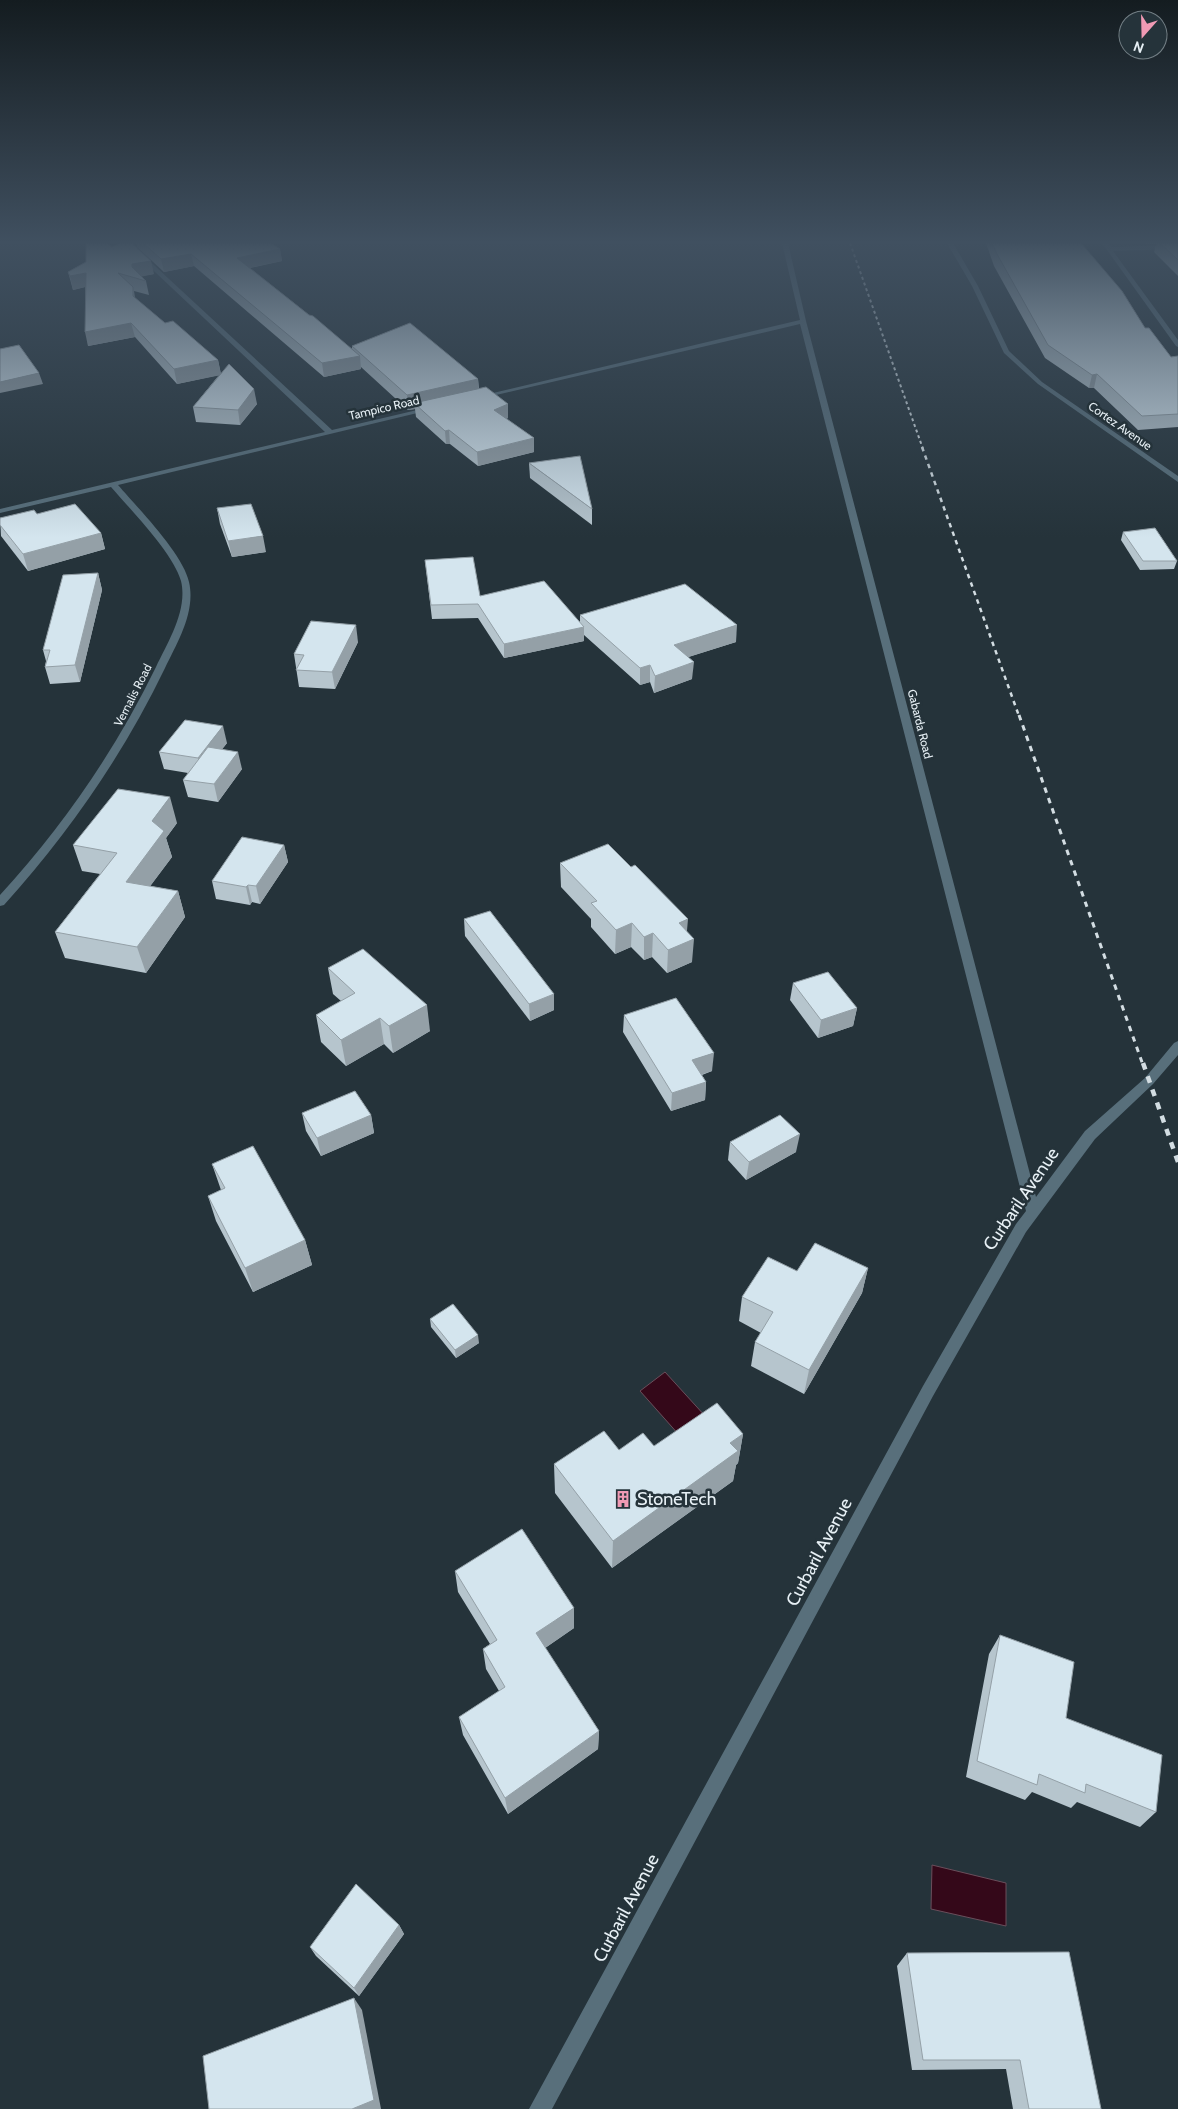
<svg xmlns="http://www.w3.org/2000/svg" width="1178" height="2109" viewBox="0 0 1178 2109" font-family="Cabin,sans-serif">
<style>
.water{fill:#340819;stroke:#6a4e5b}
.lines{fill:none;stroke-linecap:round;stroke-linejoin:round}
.minor{fill:#586f7b;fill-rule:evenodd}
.rail-far3{stroke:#d3dde2;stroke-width:2;stroke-dasharray:3 3;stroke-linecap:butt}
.rail-far2{stroke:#d3dde2;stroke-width:2.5;stroke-dasharray:4.5 4.5;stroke-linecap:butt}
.rail-far1{stroke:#d3dde2;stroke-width:3;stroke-dasharray:5.5 5.5;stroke-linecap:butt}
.rail{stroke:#d3dde2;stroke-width:4.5;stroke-dasharray:7 7;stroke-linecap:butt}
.wall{fill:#b6c5cd}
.shaded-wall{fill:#94a0a7}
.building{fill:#d4e5ee;stroke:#94a0a7}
.labels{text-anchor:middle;stroke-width:5;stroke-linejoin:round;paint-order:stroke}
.far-street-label{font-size:12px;fill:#e7f0f5;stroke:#25333a}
.near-street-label{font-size:18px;fill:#e7f0f5;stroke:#25333a}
.near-poi-label{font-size:18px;fill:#e7f0f5;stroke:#25333a;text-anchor:start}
</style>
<rect width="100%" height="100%" fill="#25333a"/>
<g class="water">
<polygon points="665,1372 706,1417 680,1436 640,1391"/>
<polygon points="932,1865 1006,1883 1006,1926 931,1909"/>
</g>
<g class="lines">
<g class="minor">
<polygon points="782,243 788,243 806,321 1036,1197 1085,1131 1145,1078 1174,1043 1178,1041 1178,1055 1153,1084 1095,1139 1026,1232 933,1396 552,2109 529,2109 923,1386 1016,1224 1026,1211 800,324 479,399 476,397 800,320"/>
<polygon points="947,243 953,243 978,286 1009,351 1042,382 1178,476 1178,482 1038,384 1004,353 972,286"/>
<polygon points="1102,243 1108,243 1111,247 1178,245 1178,249 1113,251 1178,340 1178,347 1176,346"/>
<path d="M138,254H142L332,430L430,407L434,409L118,485C138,508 183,554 189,582C196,612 177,643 165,668C123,755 69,833 4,905L0,906V895C63,826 115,751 156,667C168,642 188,610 181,581C173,553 131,510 111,487L0,513V509L325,432L138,256Z"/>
</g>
<polyline class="rail-far3" points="850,243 923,449"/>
<polyline class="rail-far2" points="922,447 1019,716"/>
<polyline class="rail-far1" points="1019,715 1143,1065"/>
<polyline class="rail" points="1143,1063 1178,1162"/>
</g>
<g class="wall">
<polygon points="136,243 271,243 280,249 282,261 250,268 352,349 352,346 478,379 479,388 508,404 508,418 506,419 534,438 534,452 478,466 450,444 446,444 416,417 415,409 408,410 361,367 361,369 324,377 194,266 164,272 137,247"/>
<polygon points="986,243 1081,243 1145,328 1171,357 1178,356 1178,427 1138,430 1094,388 1089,388 1045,358 994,266"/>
<polygon points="1145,243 1178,243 1178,276 1154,252 1156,244 1146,244"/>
<polygon points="112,247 154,274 141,276 146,281 149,295 134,291 135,298 165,323 218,360 221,374 257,404 240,425 196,422 193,407 219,375 177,384 135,337 88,346 85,287 73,290 68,272"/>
<polygon points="529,463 592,509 592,525 530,478"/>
<polygon points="217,508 266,552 232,557 220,524"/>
<polygon points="37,514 101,533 105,549 28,571 1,536 0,518"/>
<polygon points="1123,532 1177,561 1174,569 1140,570 1121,540"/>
<polygon points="425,560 480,596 580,622 580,615 736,642 688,657 692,679 654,693 650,682 640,685 584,635 584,641 504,658 478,618 432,619"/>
<polygon points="98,573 102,590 80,682 50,684 45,667 46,661 43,650"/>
<polygon points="358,642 335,689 299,687 294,654"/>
<polygon points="227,743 222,749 242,769 218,802 188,797 183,780 188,773 164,769 159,752"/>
<polygon points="177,823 166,838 172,857 150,886 178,891 185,917 146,973 65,958 55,932 100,874 82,871 73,845"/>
<polygon points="284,845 288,862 260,904 252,902 250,905 216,899 212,881"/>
<polygon points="560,863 687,932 692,962 667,973 652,957 644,960 631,947 615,954 591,927 591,919 561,887"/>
<polygon points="464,919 554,994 554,1010 530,1021 465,936"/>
<polygon points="328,968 430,1031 393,1053 384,1044 346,1066 321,1042 316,1015 341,1001 333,994"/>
<polygon points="793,983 857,1008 853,1026 818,1038 790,1000"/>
<polygon points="624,1015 712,1071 702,1075 706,1082 705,1100 671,1111 623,1032"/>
<polygon points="302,1113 371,1115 374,1133 321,1156 306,1131"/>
<polygon points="730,1142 796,1152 746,1180 728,1160"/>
<polygon points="212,1164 305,1240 312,1265 253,1292 216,1221 208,1196 221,1190"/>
<polygon points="868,1268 862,1293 804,1394 751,1366 755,1342 761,1333 739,1321 742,1297"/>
<polygon points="430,1319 479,1343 456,1358 431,1327"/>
<polygon points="743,1434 738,1463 736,1465 733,1481 612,1568 555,1493 554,1464 619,1450 654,1446"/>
<polygon points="455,1571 574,1628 545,1648 599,1731 598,1749 508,1814 463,1735 459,1717 499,1691 486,1669 483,1649 490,1644 458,1592"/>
<polygon points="1000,1635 1066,1718 1156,1812 1140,1827 1077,1802 1071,1808 1032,1792 1025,1800 966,1777 989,1654"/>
<polygon points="399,1925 404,1934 359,1996 316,1956 310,1947"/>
<polygon points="907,1953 1101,2109 1013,2109 1006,2069 912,2070 897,1966"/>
</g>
<g class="shaded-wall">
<polygon points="280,249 282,261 239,270 237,258"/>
<polygon points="191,254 194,266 164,272 161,259"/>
<polygon points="151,261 154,274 135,278 132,264"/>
<polygon points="86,273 89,286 73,290 70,276"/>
<polygon points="131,323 135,337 88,346 85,332"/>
<polygon points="360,356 361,369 324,377 322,363"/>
<polygon points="218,360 221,375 177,384 174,369"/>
<polygon points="39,373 43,384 0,393 0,382"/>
<polygon points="1097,374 1094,388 1089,388 1092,375"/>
<polygon points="478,379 479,394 414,403 415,409 408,410 407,395"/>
<polygon points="254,389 257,404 240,425 238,410"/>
<polygon points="508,404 508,418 494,423 494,410"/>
<polygon points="449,430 450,444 446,444 445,431"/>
<polygon points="534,438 534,452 478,466 477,452"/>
<polygon points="101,533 105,549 28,571 23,554"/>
<polygon points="263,536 266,552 232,557 228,541"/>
<polygon points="98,573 102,590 80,682 75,665"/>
<polygon points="356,625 358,642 335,689 332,672"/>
<polygon points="737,625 736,642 673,662 674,645"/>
<polygon points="584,627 584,641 504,658 504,644"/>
<polygon points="694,662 692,679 654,693 655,676"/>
<polygon points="650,665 650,682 640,685 640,668"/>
<polygon points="223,726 227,743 202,776 198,758"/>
<polygon points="238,752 242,769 218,802 214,784"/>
<polygon points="170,797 177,823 166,838 172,857 134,908 126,882 152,821"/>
<polygon points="284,845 288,862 260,904 256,886"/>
<polygon points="248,885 252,902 250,905 246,887"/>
<polygon points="178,891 185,917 146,973 137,947"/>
<polygon points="688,919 686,942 694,939 692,962 667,973 668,950 679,923"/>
<polygon points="632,923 631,947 615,954 616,930"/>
<polygon points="653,933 652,957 644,960 644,937"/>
<polygon points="554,994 554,1010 530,1021 529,1004"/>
<polygon points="427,1005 430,1031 393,1053 389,1026"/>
<polygon points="857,1008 853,1026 818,1038 821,1020"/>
<polygon points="380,1018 384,1044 346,1066 341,1040"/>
<polygon points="714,1053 712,1071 691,1078 692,1060"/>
<polygon points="706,1082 705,1100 671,1111 672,1093"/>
<polygon points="371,1115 374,1133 321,1156 317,1138"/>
<polygon points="800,1134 796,1152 746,1180 749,1162"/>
<polygon points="305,1240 312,1265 253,1292 245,1268"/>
<polygon points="868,1268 862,1293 804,1394 809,1370"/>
<polygon points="478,1335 479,1343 456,1358 455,1350"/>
<polygon points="743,1434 738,1463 736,1465 733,1481 612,1568 613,1541 730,1443"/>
<polygon points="574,1608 574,1628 538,1653 536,1633"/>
<polygon points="599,1731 598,1749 508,1814 505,1798"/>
<polygon points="399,1925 404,1934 359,1996 354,1988"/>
<polygon points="354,1998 362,2010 381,2109 352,2109"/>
</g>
<g class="building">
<polygon points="86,243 107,243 112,247 120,243 132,243 151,261 132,264 132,267 146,281 118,273 133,287 133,296 165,323 173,321 218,360 174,369 131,323 85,332 86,273 70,276 68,272 86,262"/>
<polygon points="143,243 271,243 280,249 237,258 309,315 313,316 360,356 322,363 191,254 161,259"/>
<polygon points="992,243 1081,243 1122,291 1145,328 1149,328 1171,357 1178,356 1178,414 1142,416 1097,374 1092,375 1048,345 997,254"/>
<polygon points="1160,243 1178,243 1178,260"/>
<polygon points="410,323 478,379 407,395 352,346"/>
<polygon points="19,345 39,373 0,382 0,349"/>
<polygon points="229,364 254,389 238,410 193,407"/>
<polygon points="486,387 508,404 494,410 534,438 477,452 449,430 445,431 414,403"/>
<polygon points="580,456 592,509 529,463"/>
<polygon points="75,504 101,533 23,554 0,525 0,518 34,510 37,514"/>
<polygon points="251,504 263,536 228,541 217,508"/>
<polygon points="1155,528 1177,561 1143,561 1123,532"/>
<polygon points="473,557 480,596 544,581 584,627 504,644 478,604 431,605 425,560"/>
<polygon points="98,573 75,665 45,667 50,650 43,650 63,575"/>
<polygon points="685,584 737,625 674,645 694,662 655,676 650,665 640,668 580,615"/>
<polygon points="311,621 356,625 332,672 296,670 304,655 294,654"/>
<polygon points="185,720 223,726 198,758 159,752"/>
<polygon points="208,747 238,752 214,784 183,780"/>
<polygon points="118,789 170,797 152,821 164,831 126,882 178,891 137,947 55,932 117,853 73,845"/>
<polygon points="242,837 284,845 256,886 248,885 246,887 212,881"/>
<polygon points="608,844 631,867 635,865 688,919 679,923 694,939 668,950 653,933 644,937 632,923 616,930 591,903 597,901 560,863"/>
<polygon points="490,911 554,994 529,1004 464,919"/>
<polygon points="363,949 427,1005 389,1026 380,1018 341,1040 316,1015 355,993 328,968"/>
<polygon points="828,972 857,1008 821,1020 793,983"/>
<polygon points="676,998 714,1053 692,1060 706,1082 672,1093 624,1015"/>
<polygon points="355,1091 371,1115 317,1138 302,1113"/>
<polygon points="780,1115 800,1134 749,1162 730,1142"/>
<polygon points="253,1146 305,1240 245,1268 208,1196 225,1188 212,1164"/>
<polygon points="815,1243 868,1268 809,1370 755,1342 773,1312 742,1297 768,1257 797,1271"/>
<polygon points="453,1304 478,1335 455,1350 430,1319"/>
<polygon points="717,1403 743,1434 730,1443 738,1451 613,1541 554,1464 604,1431 619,1450 643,1433 654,1446"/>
<polygon points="522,1529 574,1608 536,1633 599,1731 505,1798 459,1717 505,1687 483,1649 497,1640 455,1571"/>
<polygon points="1000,1635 1074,1662 1066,1718 1162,1755 1156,1812 1086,1784 1085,1793 1039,1774 1037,1785 977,1761"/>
<polygon points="356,1884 399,1925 354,1988 310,1947"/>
<polygon points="1069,1952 1101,2109 1029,2109 1020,2060 923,2060 907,1953"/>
<polygon points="354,1998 374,2100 352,2109 209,2109 203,2056"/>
</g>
<linearGradient id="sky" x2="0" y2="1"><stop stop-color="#141c20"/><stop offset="0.45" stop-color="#405060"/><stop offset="1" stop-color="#405060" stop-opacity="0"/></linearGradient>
<rect width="1178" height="538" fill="url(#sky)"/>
<defs>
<g id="building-bare" transform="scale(1.35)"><path d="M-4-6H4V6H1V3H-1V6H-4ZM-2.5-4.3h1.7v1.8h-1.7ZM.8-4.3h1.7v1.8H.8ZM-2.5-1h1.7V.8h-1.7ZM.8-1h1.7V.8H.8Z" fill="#f09ab4" stroke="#25333a" stroke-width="2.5" paint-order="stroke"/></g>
</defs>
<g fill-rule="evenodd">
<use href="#building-bare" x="623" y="1499"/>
</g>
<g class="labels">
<g class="far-street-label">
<text transform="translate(384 408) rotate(-13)" y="4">Tampico Road</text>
<text transform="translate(1120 426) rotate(35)" y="4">Cortez Avenue</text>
<text transform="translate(133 695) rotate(-63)" y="4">Vernalis Road</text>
<text transform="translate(920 724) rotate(76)" y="4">Gabarda Road</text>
</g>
<g class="near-street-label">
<text transform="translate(1021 1199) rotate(-56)" y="6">Curbaril Avenue</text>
<text transform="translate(819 1552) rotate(-62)" y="6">Curbaril Avenue</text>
<text transform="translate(626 1908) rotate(-62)" y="6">Curbaril Avenue</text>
</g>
<g class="near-poi-label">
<text x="637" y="1505">StoneTech</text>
</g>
</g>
<g transform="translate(1143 35) rotate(200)"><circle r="24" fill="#25333a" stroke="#737f85"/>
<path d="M0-4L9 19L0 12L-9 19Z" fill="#f09ab4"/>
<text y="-8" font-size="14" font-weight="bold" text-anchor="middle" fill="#e7f0f5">N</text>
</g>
</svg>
